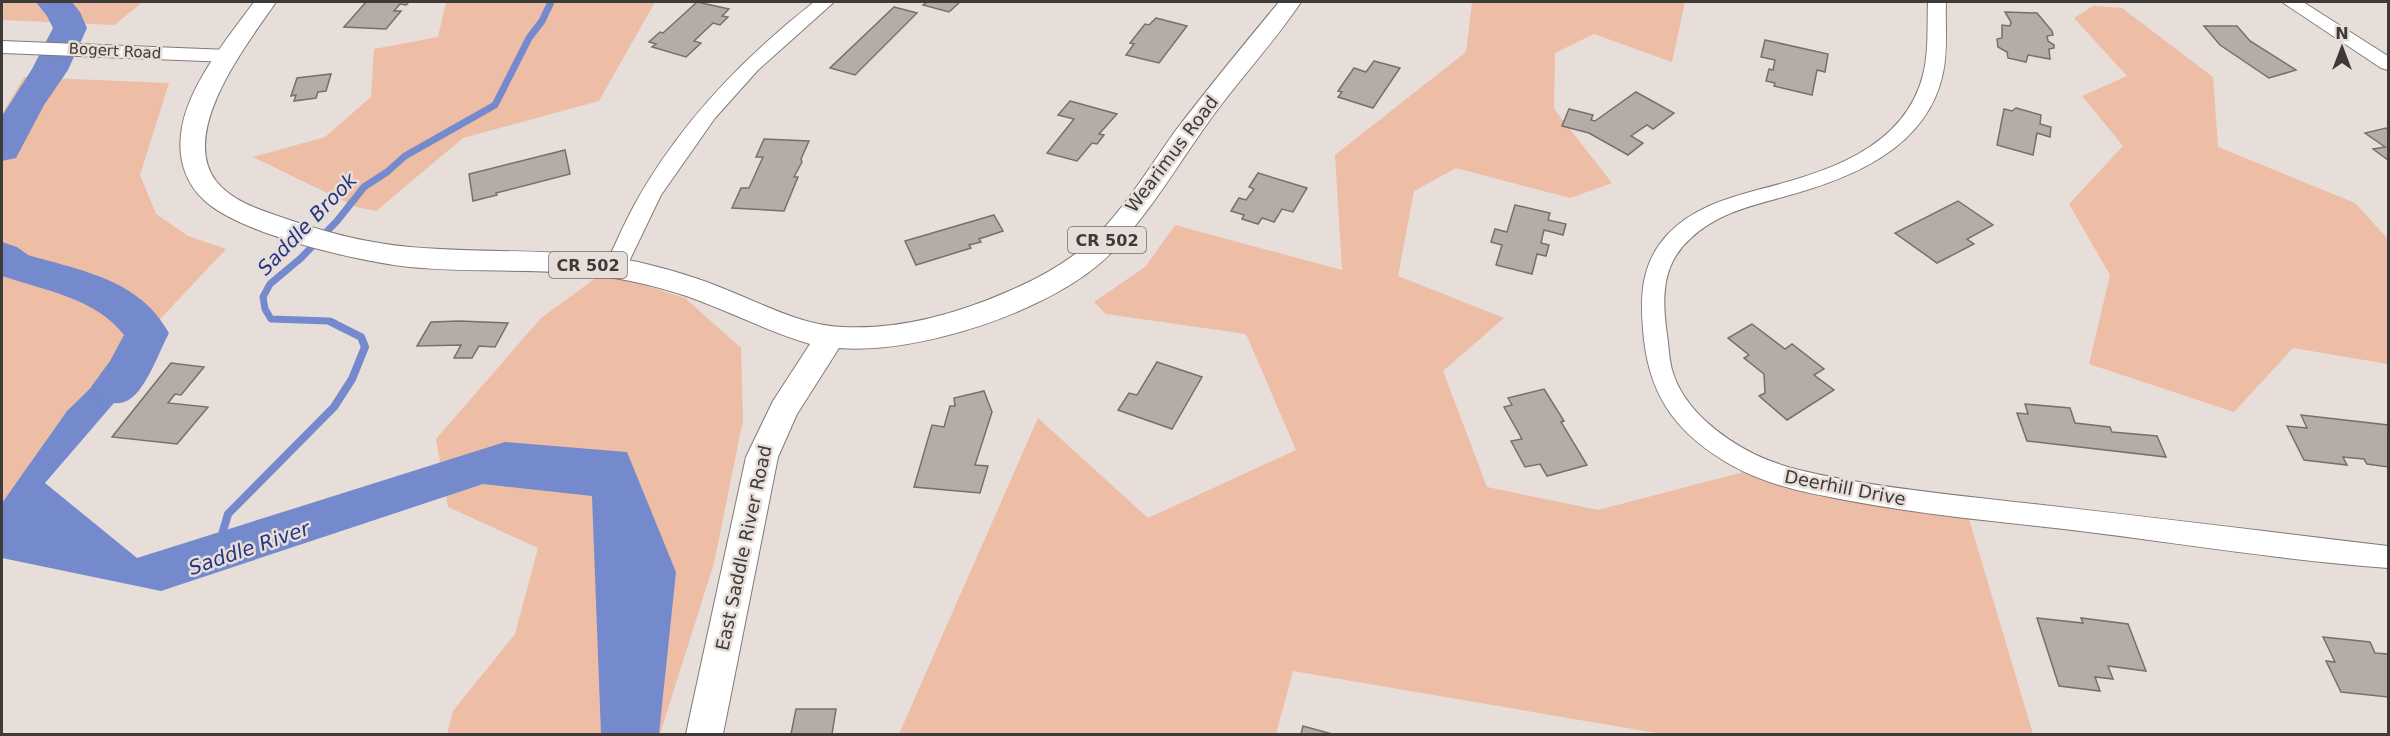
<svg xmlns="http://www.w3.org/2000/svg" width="2390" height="736" viewBox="0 0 2390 736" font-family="'DejaVu Sans',sans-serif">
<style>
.green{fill:#edbda5}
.water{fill:#748acc}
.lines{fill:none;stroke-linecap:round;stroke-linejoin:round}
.stream-far1{stroke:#748acc;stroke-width:7}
.stream{stroke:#748acc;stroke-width:8}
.river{fill:#748acc;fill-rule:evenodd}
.building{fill:#b5aca8;stroke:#776f6c;stroke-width:1.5}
.minor-casing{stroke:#827a76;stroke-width:2}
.major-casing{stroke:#827a76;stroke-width:2}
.minor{fill:#fff;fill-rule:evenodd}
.major{fill:#fff;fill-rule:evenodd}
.labels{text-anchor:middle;stroke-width:5;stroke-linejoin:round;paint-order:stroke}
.far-street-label{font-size:15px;fill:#3d3a38;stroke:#e7deda}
.shield{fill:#e7deda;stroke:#706b69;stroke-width:1.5}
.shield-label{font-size:16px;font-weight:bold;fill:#3d3a38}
.street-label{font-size:18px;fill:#3d3a38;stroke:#e7deda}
.water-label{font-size:20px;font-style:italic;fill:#253583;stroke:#e7deda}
</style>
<rect width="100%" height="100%" fill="#e7deda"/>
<g class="green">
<polygon points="2,2 143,2 114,25 2,20"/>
<polygon points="446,2 655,2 599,101 463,138 376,211 356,207 253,157 325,137 371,97 374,49 438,37"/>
<polygon points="1472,2 1685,2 1672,62 1594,34 1555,53 1554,109 1612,183 1570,198 1456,168 1414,191 1398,276 1504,318 1443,371 1487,487 1598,510 1759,468 1964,502 2033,734 1662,734 1293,671 1276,734 899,734 1038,418 1148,518 1296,450 1246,334 1106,314 1094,302 1145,267 1175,225 1342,270 1335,155 1466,52"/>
<polygon points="2093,6 2122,8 2213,77 2218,147 2355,203 2388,239 2388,364 2293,348 2234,412 2089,364 2110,275 2069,204 2123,146 2082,96 2127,76 2074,18"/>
<polygon points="24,77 169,83 140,175 156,214 188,236 226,249 147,333 67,411 2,503 2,114"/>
<polygon points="604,272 685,298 741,348 743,420 714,563 660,734 447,734 453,711 515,634 538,548 448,507 436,439 541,318"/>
</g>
<polygon class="water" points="147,333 151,360 45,483 137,558 505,442 627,452 676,572 659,734 601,734 592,496 483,484 161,591 2,558 2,503 67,411"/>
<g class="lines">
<polyline class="stream-far1" points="334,323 329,321 271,319 265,309 263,297 270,284 301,258 337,221 364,187 387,172 405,156 495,105 529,38 542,21 551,2"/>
<polyline class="stream" points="223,531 228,514 334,407 352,379 365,347 361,337 331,322"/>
<g class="river">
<polygon points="36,2 72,2 80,12 87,28 68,70 44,105 16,158 2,161 2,116 32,69 53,28 47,16"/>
<path d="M2,242L17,247L28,255C82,271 139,279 169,333C160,350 146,389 130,399C120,406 109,403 98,399L91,387L110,361L124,335C96,298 43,290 2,276Z"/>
</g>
</g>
<g class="building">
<polygon points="366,2 409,2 406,5 400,4 394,11 401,11 386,29 344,27"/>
<polygon points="697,2 729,9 722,16 728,17 720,25 713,23 694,41 701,43 686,57 652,47 656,44 649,42 660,32 663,33"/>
<polygon points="927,2 960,2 949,12 923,5"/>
<polygon points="894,7 917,13 855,75 830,68"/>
<polygon points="2005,12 2037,13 2052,31 2053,35 2047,36 2048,41 2054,45 2054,48 2049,49 2050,59 2028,55 2026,62 2008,58 2007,52 1998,47 1997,39 2002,38 2002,25 2010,26 2011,22"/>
<polygon points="1156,18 1187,26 1159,63 1126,55 1134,44 1130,43 1145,24 1149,25"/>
<polygon points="2204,26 2237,26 2250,41 2296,70 2269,78 2220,45"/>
<polygon points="1765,40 1828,54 1825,72 1817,70 1812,95 1774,86 1775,83 1766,81 1769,69 1773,70 1775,60 1761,57"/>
<polygon points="1374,61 1400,68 1373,108 1338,97 1342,92 1338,91 1354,68 1366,72"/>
<polygon points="331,74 326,91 318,92 316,98 294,101 296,95 291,96 297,78"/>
<polygon points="1636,92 1674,113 1653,129 1647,125 1631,136 1643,143 1628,155 1589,133 1562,126 1569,109 1593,115 1591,120 1595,121"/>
<polygon points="1070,101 1117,114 1099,134 1104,135 1097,144 1092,143 1077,161 1047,153 1074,119 1058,115"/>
<polygon points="2016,108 2041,115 2040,124 2051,127 2050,137 2037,133 2033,155 1997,145 2004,109 2012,111"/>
<polygon points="2386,128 2388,130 2388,160 2373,149 2385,147 2365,133"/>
<polygon points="764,139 809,141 801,159 802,162 794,177 798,177 784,211 732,208 741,188 749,188 763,157 756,157"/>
<polygon points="565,150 570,174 496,193 497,195 473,201 469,174"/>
<polygon points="1258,173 1307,188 1293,212 1282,209 1274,222 1262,218 1258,224 1242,219 1244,215 1231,211 1239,198 1246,200 1254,189 1249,187"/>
<polygon points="1958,201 1993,225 1967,239 1974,244 1937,263 1895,233"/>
<polygon points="1515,205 1550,213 1548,220 1566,224 1563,235 1544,230 1541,243 1549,245 1546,256 1537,254 1532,274 1496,265 1502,245 1491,242 1495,229 1507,232"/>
<polygon points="994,215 1003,231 979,239 981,242 969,245 971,248 916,265 905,241"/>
<polygon points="459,321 508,323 495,347 479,346 472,358 454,358 461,345 417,346 431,322"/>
<polygon points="1752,324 1785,349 1792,344 1824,369 1814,375 1834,390 1787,420 1759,396 1765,393 1764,374 1744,358 1749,355 1728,338"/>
<polygon points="1157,362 1202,377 1172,429 1118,410 1129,393 1137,395"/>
<polygon points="171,363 204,367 181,395 175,394 168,403 208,407 177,444 112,437"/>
<polygon points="1544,389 1564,421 1561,422 1587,465 1547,476 1540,464 1525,467 1511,441 1522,439 1504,407 1512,405 1508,398"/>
<polygon points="984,391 992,412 975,465 988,466 980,493 914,487 932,425 944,427 950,406 955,406 954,398"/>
<polygon points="2025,404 2070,408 2075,423 2110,427 2112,432 2157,436 2166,457 2027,441 2017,413 2028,414"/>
<polygon points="2301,415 2388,425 2388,467 2367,464 2364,459 2343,457 2347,465 2304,460 2287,426 2307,428"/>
<polygon points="2037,618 2083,623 2081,618 2128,624 2146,671 2108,666 2113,679 2095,677 2100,691 2059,686"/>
<polygon points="2323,637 2370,642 2375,653 2388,654 2388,697 2341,692 2326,661 2335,662"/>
<polygon points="796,709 836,709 832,734 791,734"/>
<polygon points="1303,726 1332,734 1301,734"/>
</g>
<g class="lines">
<g class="minor-casing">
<g id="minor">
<path d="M814,2H834L758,70L715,118L661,195L623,274L615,276L607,274L604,268C615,246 624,223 636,202C680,123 744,57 814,2Z"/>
<path d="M1928,2H1946C1945,25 1948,50 1943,73C1927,149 1850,179 1783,197C1750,206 1716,214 1690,239C1661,265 1662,299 1667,335C1669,348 1669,361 1673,373C1685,410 1721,437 1754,454C1783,468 1815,474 1847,480C1909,491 1971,497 2034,504C2152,517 2270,532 2388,546V568C2280,560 2172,542 2064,529C1991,521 1918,514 1845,500C1807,493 1766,485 1731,465C1679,435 1651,400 1644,340C1640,300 1639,265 1668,234C1692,209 1724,199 1757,190C1823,173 1904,150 1923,75C1929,52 1927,26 1928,2Z"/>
<polygon points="2282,2 2303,2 2388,56 2388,70 2381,68"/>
<polygon points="2,41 229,50 236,52 239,56 236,60 229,62 2,53"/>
</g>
</g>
<g class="major-casing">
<path id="major" d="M254,2H276C248,43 178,131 216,181C231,200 257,209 278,216C320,231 365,243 410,247C486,254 563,247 638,262C668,269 699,278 727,290C765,305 801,325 842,327C899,330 957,314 1009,291C1035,280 1061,266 1083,248C1121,216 1147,170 1176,130C1209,87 1244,44 1279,2H1301C1275,41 1243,75 1215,113C1181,159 1152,211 1112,252C1057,310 917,355 839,348L797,414L778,457L723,734H686L746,457L773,401L810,344C772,333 737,315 700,301C666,288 631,280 595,275C534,268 471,273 410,267C360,262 241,234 205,201C186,184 178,160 181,135C185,89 227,39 254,2Z"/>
</g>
<use href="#minor" class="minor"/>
<use href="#major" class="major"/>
</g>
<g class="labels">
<g class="far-street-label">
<text transform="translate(115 51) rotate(3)" y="5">Bogert Road</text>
</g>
<g class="shield">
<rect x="1068" y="227" width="78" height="26" rx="4.5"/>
<rect x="549" y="252" width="78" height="26" rx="4.5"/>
</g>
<g class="shield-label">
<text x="1107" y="246">CR 502</text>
<text x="588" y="271">CR 502</text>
</g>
<g class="street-label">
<text transform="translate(1172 154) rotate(-53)" y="6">Wearimus Road</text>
<text transform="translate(1845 488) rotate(11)" y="6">Deerhill Drive</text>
<text transform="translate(744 548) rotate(-78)" y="6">East Saddle River Road</text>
</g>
<g class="water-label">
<text transform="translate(307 224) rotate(-46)" y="7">Saddle Brook</text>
<text transform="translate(249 548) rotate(-19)" y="7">Saddle River</text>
</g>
</g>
<rect width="2390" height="736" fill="none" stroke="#3d3a38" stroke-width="6"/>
<g transform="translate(2342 48)" stroke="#e7deda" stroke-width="4.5" paint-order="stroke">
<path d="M0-4.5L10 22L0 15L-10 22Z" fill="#3d3a38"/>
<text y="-9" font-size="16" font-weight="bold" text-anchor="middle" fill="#3d3a38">N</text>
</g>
</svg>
